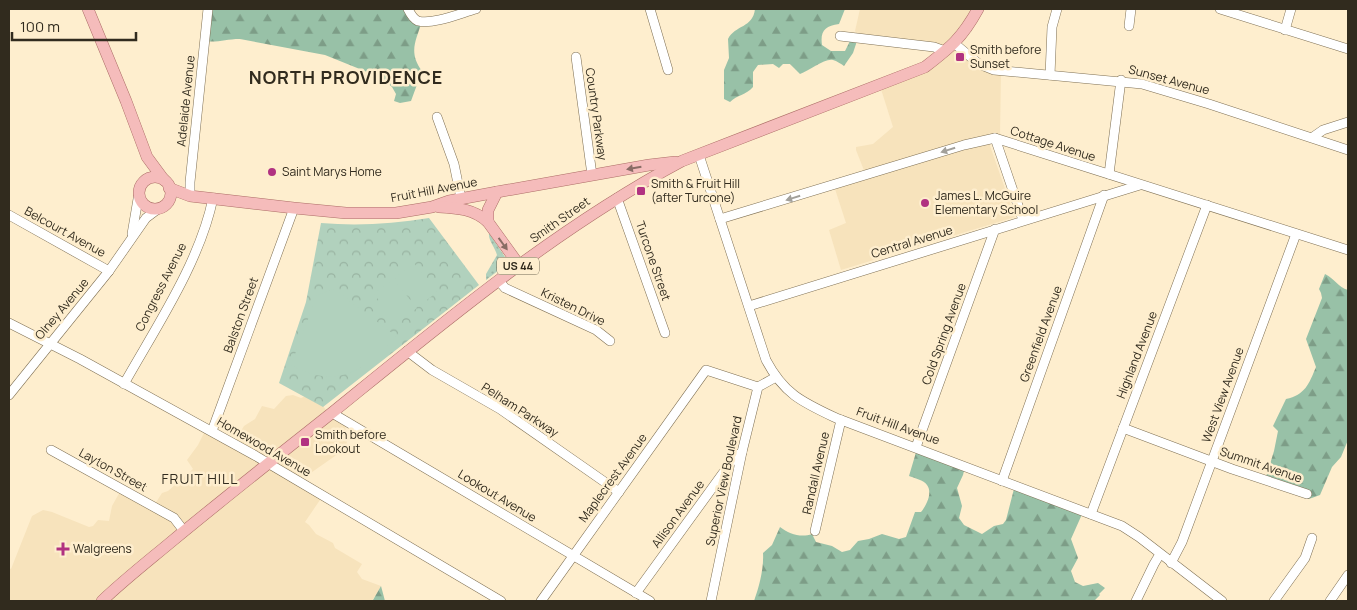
<svg xmlns="http://www.w3.org/2000/svg" width="1357" height="610" viewBox="0 0 1357 610" font-family="Manrope,sans-serif">
<style>
.built{fill:#f7e3bc}
.grass{fill:url(#grass-dots)}
.forest{fill:url(#forest-firs)}
.park{fill:url(#park-crowns)}
.pitch{fill:#b1d1bd}
.lines{fill:none;stroke-linecap:round;stroke-linejoin:round}
.minor-casing{stroke:#7f7054;stroke-width:10}
.major-casing{stroke:#ac6d66;stroke-width:12}
.minor{stroke:#fff;stroke-width:9}
.major{stroke:#f5bcbb;stroke-width:11}
.oneway{fill:#a2a09a}
.oneway2{fill:#896c65}
.poi-dot{fill:#b13281;stroke:#feeece;stroke-width:2}
.labels{text-anchor:middle;stroke-width:5;stroke-linejoin:round;paint-order:stroke}
.shield{fill:#feeece;stroke:#6e6653;stroke-width:1}
.shield-label{font-size:11px;font-weight:bold;fill:#312b1e}
.poi-label{font-size:12px;fill:#312b1e;stroke:#feeece;text-anchor:start}
.street-label{font-size:12px;fill:#312b1e;stroke:#feeece}
.neighbourhood-label{font-size:14px;letter-spacing:1px;fill:#312b1e;stroke:#feeece}
.district-label{font-size:18px;font-weight:bold;letter-spacing:1px;fill:#312b1e;stroke:#feeece}
</style>
<defs>
<pattern id="grass-dots" width="8" height="8" patternUnits="userSpaceOnUse" patternTransform="scale(1.25)"><rect width="8" height="8" fill="#b1d1bd"/><path d="M2 2h.1M6 6h.1" fill="none" stroke="#99b4a2" stroke-width="1.8" stroke-linecap="round"/></pattern>
<pattern id="forest-firs" width="22" height="20" patternUnits="userSpaceOnUse" patternTransform="scale(1.25)"><rect width="22" height="20" fill="#98c1a7"/><path d="M5 1l3.5 6h-7zM16 11l3.5 6h-7z" fill="#7d9d87"/></pattern>
<pattern id="park-crowns" width="20" height="18" patternUnits="userSpaceOnUse" patternTransform="scale(1.25)"><rect width="20" height="18" fill="#b1d1bd"/><path d="M2 6a3 3 0 1 1 6 0M12 15a3 3 0 1 1 6 0" fill="none" stroke="#99b4a2"/></pattern>
</defs>
<rect width="100%" height="100%" fill="#feeece"/>
<g class="built">
<polygon points="860,9 975,9 954,40 968,56 1001,70 1000,137 865,173 856,150 856,147 873,144 893,127 880,86 902,75 944,49 860,38 855,31"/>
<polygon points="989,143 1015,217 841,270 829,230 846,223 835,189 974,146"/>
<polygon points="293,395 301,398 308,395 314,396 328,412 343,419 348,438 345,449 305,477 289,474 322,497 305,522 309,525 316,534 333,543 335,548 362,564 357,572 362,579 381,586 372,601 9,601 9,568 11,569 32,516 43,510 52,512 89,527 93,526 98,520 109,521 112,506 121,490 153,507 162,493 168,491 193,469 187,460 198,445 206,429 235,441 244,426 255,419 262,406 274,409 286,396"/>
</g>
<path class="grass" d="M489,233L505,257L503,267L486,280V274L497,255C495,247 488,240 489,233Z"/>
<g class="forest">
<path d="M205,9H407L422,21C416,41 408,52 422,71L411,101L400,103L394,101L396,94L392,87L382,78L325,55L240,39C225,39 219,43 202,41Z"/>
<path d="M755,9H845L839,24C825,26 820,31 822,45L831,51H845L850,41L858,38L853,53L844,66C841,64 837,61 833,60C825,58 809,71 800,74L790,64H783L779,68L773,64L758,65L753,72V87C746,95 737,95 730,102L724,99V70L729,58L728,39C735,25 753,28 755,9Z"/>
<path d="M1325,274C1335,279 1338,287 1348,290V440L1341,457L1332,467L1320,495L1309,499L1265,480L1274,451L1278,431L1273,426L1286,399C1305,395 1309,384 1316,367L1306,339L1322,298L1321,293L1319,289Z"/>
<path d="M917,449L965,467L963,475L957,488L962,506L959,518L964,525L982,534L994,526L1003,524L1006,520L1015,485L1083,512L1071,539L1078,558L1071,571L1075,582L1083,586L1098,583L1105,588L1099,594L1100,595L1094,601H754C759,587 764,569 763,553L772,545L780,527C789,534 801,538 812,534L816,542L832,546L842,552L850,550L858,541L869,539L882,534L899,539L906,537L915,512H921C926,506 933,493 927,485C924,480 914,478 909,476Z"/>
<polygon points="381,586 385,601 372,601 373,600"/>
</g>
<path class="park" d="M429,218L479,285L323,407L279,383L306,302L321,223C357,226 392,224 429,218Z"/>
<g class="pitch">
<polygon points="414,263 437,292 418,307 395,278"/>
<polygon points="393,279 417,308 397,324 374,294"/>
<path d="M334,289L396,336C367,371 335,390 291,365L317,295Z"/>
</g>
<g class="lines">
<g class="minor-casing">
<g id="minor">
<path d="M408,9C410,13 413,19 418,21C433,25 461,13 476,9"/>
<polyline points="650,9 668,70"/>
<polyline points="1220,9 1348,49"/>
<polyline points="1129,26 1131,9"/>
<polyline points="1285,30 1291,9"/>
<polyline points="840,36 934,47 945,51"/>
<polyline points="955,44 979,64 994,70 1142,84 1209,104 1348,150"/>
<polyline points="576,57 592,175"/>
<polyline points="1050,75 1052,27 1057,9"/>
<polyline points="437,117 454,164 461,198"/>
<polyline points="1313,137 1323,130 1348,122"/>
<polyline points="995,138 1023,220"/>
<path d="M699,155L766,360C784,394 802,402 836,418L1122,526L1139,537L1222,601"/>
<polyline points="1109,174 1121,80"/>
<polyline points="190,196 190,182 208,9"/>
<polyline points="617,198 665,333"/>
<polyline points="9,215 109,271"/>
<polyline points="720,219 964,145 995,138 1348,250"/>
<polyline points="132,234 139,193"/>
<polyline points="499,281 505,288 596,330 610,341"/>
<polyline points="749,306 1140,185"/>
<polyline points="9,323 80,359 256,456 501,601"/>
<polyline points="407,351 432,370 500,409 619,492"/>
<path d="M124,384C156,327 200,262 213,198"/>
<polyline points="9,395 109,271 146,218 158,209"/>
<polyline points="332,413 650,601"/>
<polyline points="1123,428 1232,469 1307,494"/>
<polyline points="212,431 294,208"/>
<polyline points="916,447 995,229"/>
<polyline points="51,450 174,518 184,531"/>
<polyline points="1002,481 1104,195"/>
<polyline points="1091,514 1207,205"/>
<polyline points="815,531 841,420"/>
<polyline points="1171,563 1182,542 1296,234"/>
<polyline points="636,593 734,458 742,452"/>
<polyline points="541,601 706,370 758,387"/>
<polyline points="711,601 742,452 758,387 776,377"/>
<polyline points="1136,601 1154,564 1160,554"/>
<polyline points="1274,601 1305,558 1312,538"/>
<polyline points="1330,601 1348,575"/>
</g>
</g>
<g class="major-casing">
<g id="major">
<polyline points="88,9 126,101 147,157 164,180"/>
<circle cx="155" cy="193" r="16"/>
<polyline points="169,188 190,196 294,208 346,213 396,213 432,207 449,201 497,192 649,165 675,162"/>
<path d="M439,207C458,208 474,209 488,222L519,265"/>
<polyline points="488,222 488,210 497,192"/>
<path d="M102,601C124,580 147,562 171,542C224,498 279,455 333,412C444,322 555,229 682,161L925,67C951,47 962,38 978,9"/>
</g>
</g>
<use href="#minor" class="minor"/>
<use href="#major" class="major"/>
</g>
<defs><path id="oneway-solid" d="M-6-.8H1V-3.2L6.5 0L1 3.2V.8H-6Z" transform="scale(1.25)"/></defs>
<g class="oneway">
<use href="#oneway-solid" transform="translate(948 150) rotate(163)"/>
<use href="#oneway-solid" transform="translate(793 198) rotate(163)"/>
</g>
<g class="oneway2">
<use href="#oneway-solid" transform="translate(634 168) rotate(170)"/>
<use href="#oneway-solid" transform="translate(503 244) rotate(54)"/>
</g>
<g class="poi-dot">
<rect x="955" y="52" width="10" height="10" rx="2.5"/>
<circle cx="272" cy="172" r="5"/>
<rect x="636" y="186" width="10" height="10" rx="2.5"/>
<circle cx="925" cy="203" r="5"/>
<rect x="300" y="437" width="10" height="10" rx="2.5"/>
<path d="M60.5 541.5h5v5h5v5h-5v5h-5v-5h-5v-5h5z"/>
</g>
<g class="labels">
<rect class="shield" x="497" y="257.5" width="42" height="17" rx="4"/>
<g class="shield-label">
<text x="518" y="270">US 44</text>
</g>
<g class="poi-label">
<text x="970" y="54">Smith before<tspan x="970" dy="14">Sunset</tspan></text>
<text x="282" y="176">Saint Marys Home</text>
<text x="651" y="188">Smith &amp; Fruit Hill<tspan x="651" dy="14">(after Turcone)</tspan></text>
<text x="935" y="200">James L. McGuire<tspan x="935" dy="14">Elementary School</tspan></text>
<text x="315" y="439">Smith before<tspan x="315" dy="14">Lookout</tspan></text>
<text x="73" y="553">Walgreens</text>
</g>
<g class="street-label">
<text transform="translate(1169 80) rotate(15)" y="4">Sunset Avenue</text>
<text transform="translate(186 101) rotate(-84)" y="4">Adelaide Avenue</text>
<text transform="translate(596 114) rotate(82)" y="4">Country Parkway</text>
<text transform="translate(1053 144) rotate(18)" y="4">Cottage Avenue</text>
<text transform="translate(434 190) rotate(-11)" y="4">Fruit Hill Avenue</text>
<text transform="translate(560 220) rotate(-35)" y="4">Smith Street</text>
<text transform="translate(65 232) rotate(29)" y="4">Belcourt Avenue</text>
<text transform="translate(912 242) rotate(-17)" y="4">Central Avenue</text>
<text transform="translate(653 261) rotate(71)" y="4">Turcone Street</text>
<text transform="translate(161 287) rotate(-63)" y="4">Congress Avenue</text>
<text transform="translate(573 307) rotate(26)" y="4">Kristen Drive</text>
<text transform="translate(62 309) rotate(-50)" y="4">Olney Avenue</text>
<text transform="translate(241 315) rotate(-70)" y="4">Balston Street</text>
<text transform="translate(944 334) rotate(-70)" y="4">Cold Spring Avenue</text>
<text transform="translate(1041 334) rotate(-70)" y="4">Greenfield Avenue</text>
<text transform="translate(1137 355) rotate(-69)" y="4">Highland Avenue</text>
<text transform="translate(1223 395) rotate(-70)" y="4">West View Avenue</text>
<text transform="translate(520 410) rotate(33)" y="4">Pelham Parkway</text>
<text transform="translate(898 426) rotate(20)" y="4">Fruit Hill Avenue</text>
<text transform="translate(264 447) rotate(30)" y="4">Homewood Avenue</text>
<text transform="translate(1261 465) rotate(19)" y="4">Summit Avenue</text>
<text transform="translate(113 470) rotate(29)" y="4">Layton Street</text>
<text transform="translate(816 473) rotate(-77)" y="4">Randall Avenue</text>
<text transform="translate(613 478) rotate(-54)" y="4">Maplecrest Avenue</text>
<text transform="translate(724 481) rotate(-78)" y="4">Superior View Boulevard</text>
<text transform="translate(497 496) rotate(31)" y="4">Lookout Avenue</text>
<text transform="translate(678 514) rotate(-54)" y="4">Allison Avenue</text>
</g>
<g class="neighbourhood-label">
<text x="200" y="484">FRUIT HILL</text>
</g>
<g class="district-label">
<text x="346" y="84">NORTH PROVIDENCE</text>
</g>
</g>
<rect width="1357" height="610" fill="none" stroke="#312b1e" stroke-width="20"/>
<path d="M12 32v8h124v-8" fill="none" stroke="#312b1e" stroke-width="2.5"/>
<text x="20" y="32" font-size="15" fill="#312b1e" stroke="#feeece" stroke-width="4" paint-order="stroke">100 m</text>
</svg>
